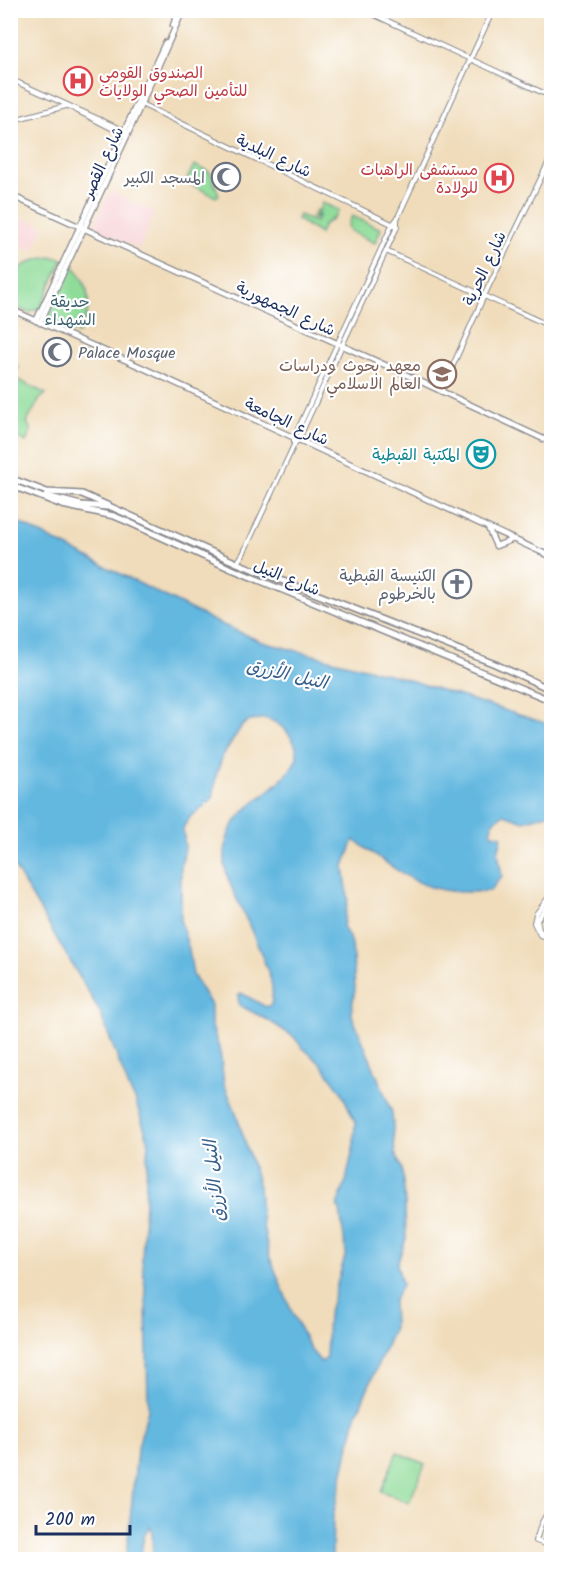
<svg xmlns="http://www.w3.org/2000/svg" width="562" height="1570" viewBox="0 0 562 1570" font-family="Kalam,'Playpen Sans Arabic',sans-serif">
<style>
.built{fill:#f7cfd2}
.green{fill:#8fdc99;stroke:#55867c;stroke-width:1.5}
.water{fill:#64b8e0;stroke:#40749f;stroke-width:1.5;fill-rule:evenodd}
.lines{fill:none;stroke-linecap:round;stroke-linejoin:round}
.tertiary-casing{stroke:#86868c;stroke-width:6}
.secondary-casing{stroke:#86868c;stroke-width:7}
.primary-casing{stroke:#86868c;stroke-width:8}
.tertiary{stroke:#fff;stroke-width:4}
.secondary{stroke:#fff;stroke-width:4.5}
.primary{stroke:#fff;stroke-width:5}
.labels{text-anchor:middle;stroke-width:4.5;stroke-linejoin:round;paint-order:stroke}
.health-label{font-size:16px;fill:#be3a42;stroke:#fff;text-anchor:start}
.street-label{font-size:16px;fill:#1b2f5e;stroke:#fff}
.worship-label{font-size:16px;fill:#5b616d;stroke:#fff;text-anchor:end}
.park-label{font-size:16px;fill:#3e6370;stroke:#fff}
.education-label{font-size:16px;fill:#785e54;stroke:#fff;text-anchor:end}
.culture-label{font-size:16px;fill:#0d838f;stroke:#fff;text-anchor:end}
.water-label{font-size:18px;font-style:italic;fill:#355f8c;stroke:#fff}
</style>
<rect width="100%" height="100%" fill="#fff"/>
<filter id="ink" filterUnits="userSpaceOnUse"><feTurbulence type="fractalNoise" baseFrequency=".0167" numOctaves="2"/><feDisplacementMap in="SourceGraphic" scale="12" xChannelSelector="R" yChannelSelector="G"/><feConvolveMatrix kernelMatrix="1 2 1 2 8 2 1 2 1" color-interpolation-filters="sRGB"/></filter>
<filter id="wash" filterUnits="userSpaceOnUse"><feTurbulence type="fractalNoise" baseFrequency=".008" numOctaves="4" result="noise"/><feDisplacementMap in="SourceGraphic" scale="24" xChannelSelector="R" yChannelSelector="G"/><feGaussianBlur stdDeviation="1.35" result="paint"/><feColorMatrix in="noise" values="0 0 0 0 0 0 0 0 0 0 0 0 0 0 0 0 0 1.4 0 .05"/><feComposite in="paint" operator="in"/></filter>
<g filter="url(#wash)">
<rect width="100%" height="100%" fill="#f0dcba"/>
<g class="built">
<polygon points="110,191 155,213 139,249 93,227"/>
<polygon points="23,217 44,227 32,252 12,242"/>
</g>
<g class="green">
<polygon points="194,165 210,172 219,195 216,197 186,182"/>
<polygon points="322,203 339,210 334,218 324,224 320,234 297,219 299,215 316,222 317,219 312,217 313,215 319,217 319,215 315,213 316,210 319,211"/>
<polygon points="352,216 381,229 375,243 350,231 348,225"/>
<path d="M53,257L63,259L40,308L29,313L11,305C11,298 10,291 11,285C13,265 37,258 53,257Z"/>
<path d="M71,263C91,285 94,309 78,334L53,322L50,312Z"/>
<polygon points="11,363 19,366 14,378 46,394 39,400 27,422 31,431 26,442 11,434"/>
<polygon points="397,1452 425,1464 409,1503 381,1491"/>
</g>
<path class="water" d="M11,519L214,621L262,642L400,677L551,725V813L524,821L504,814L493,822L490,833L502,836L498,853L502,876L490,891C473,892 456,893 439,889C410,883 378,857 354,840L344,866L348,899L343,926L352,944L355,989L351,1013L392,1112L395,1153L402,1169L405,1204L406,1239L397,1264L402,1285L393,1302L394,1327L356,1416L333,1516L332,1559H153L152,1530L150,1527L144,1536L140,1559H126L137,1451L148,1409L146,1295L142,1260L148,1140L135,1099L130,1091L99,1010L11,861ZM264,718C281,722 298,739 297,757C284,792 236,802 227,840C220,870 230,884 242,910C250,927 257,943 264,961C270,976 275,989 271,1005L266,1007L241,993L238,996L239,1005L268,1020L294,1037L302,1047L322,1065L341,1091L355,1122L354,1144L346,1181L337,1206L340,1210L346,1253L328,1315L326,1358L321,1362L310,1349L291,1310L269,1255L261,1216L259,1186L235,1110L224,1084L220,1051L211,1024V1005L193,975L189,949L181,923V866L185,848L183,828L190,817L207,804L213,797L216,776L223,755L241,727L247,722Z"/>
</g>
<g filter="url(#ink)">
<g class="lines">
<g class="tertiary-casing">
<g id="tertiary">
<polyline points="364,10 552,97"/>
<polyline points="10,79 127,132"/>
<polyline points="141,104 394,225"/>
<polyline points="68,106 125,135"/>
<polyline points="10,121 66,106"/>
<polyline points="386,251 552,327"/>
<polyline points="441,392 484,296 552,155"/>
<polyline points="294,445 294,438 392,225 397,219 493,10"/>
<polyline points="237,563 243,554 294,445 300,436 386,251 397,227 397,220"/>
<polyline points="552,893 536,914 534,923 540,935 552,940"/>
<polyline points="546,936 539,930 537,920 552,899"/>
<polyline points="552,1505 541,1524 536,1541 552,1546"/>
</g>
</g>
<g class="secondary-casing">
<g id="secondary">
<polyline points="173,25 179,10"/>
<polyline points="10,195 396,370 552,443"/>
<polyline points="10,309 141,367 552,557"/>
<polyline points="36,321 165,43"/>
<polyline points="40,323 127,136 183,10"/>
<polyline points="488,528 496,546 514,539"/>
</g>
</g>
<g class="primary-casing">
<g id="primary">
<polyline points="10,478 47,492 82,494 237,563 495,664 552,690"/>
<polyline points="10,485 62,505 114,516 126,521 227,567 552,701"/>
<polyline points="46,496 81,505 107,507"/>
</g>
</g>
<use href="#tertiary" class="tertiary"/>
<use href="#secondary" class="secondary"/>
<use href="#primary" class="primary"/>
</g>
</g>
<defs>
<g id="hospital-ring" transform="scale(1.5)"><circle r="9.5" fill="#fff" stroke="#e0444e" stroke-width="1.5"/><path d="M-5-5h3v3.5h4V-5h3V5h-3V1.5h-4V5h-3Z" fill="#e0444e"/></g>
<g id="mosque-ring" transform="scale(1.5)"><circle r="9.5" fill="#fff" stroke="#6b7280" stroke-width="1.5"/><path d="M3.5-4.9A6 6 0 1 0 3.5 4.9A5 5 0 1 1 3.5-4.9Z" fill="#6b7280"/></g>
<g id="university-ring" transform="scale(1.5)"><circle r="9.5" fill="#fff" stroke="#8d6e63" stroke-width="1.5"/><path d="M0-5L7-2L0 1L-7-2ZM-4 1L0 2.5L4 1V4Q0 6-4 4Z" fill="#8d6e63"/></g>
<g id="theatre-ring" transform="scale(1.5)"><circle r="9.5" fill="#fff" stroke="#0f9aa8" stroke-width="1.5"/><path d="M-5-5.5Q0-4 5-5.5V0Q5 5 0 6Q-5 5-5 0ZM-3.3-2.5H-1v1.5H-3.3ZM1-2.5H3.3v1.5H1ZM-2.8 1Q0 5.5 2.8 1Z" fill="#0f9aa8"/></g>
<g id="church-ring" transform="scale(1.5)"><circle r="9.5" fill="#fff" stroke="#6b7280" stroke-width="1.5"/><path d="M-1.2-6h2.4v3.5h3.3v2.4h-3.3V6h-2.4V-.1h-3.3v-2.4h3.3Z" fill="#6b7280"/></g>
</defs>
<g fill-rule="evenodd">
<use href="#hospital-ring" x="78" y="81"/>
<use href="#mosque-ring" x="226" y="177"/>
<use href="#hospital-ring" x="499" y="178"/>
<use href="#mosque-ring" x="57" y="352"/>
<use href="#university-ring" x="442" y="374"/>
<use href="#theatre-ring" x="481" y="454"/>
<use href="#church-ring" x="457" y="584"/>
</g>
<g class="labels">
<g class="health-label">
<text x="99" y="78">الصندوق القومي<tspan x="99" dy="18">للتأمين الصحي الولايات</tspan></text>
<text x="478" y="175" text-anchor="end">مستشفى الراهبات<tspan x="478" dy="18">للولادة</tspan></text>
</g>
<g class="street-label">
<text transform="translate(274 155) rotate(25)" y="6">شارع البلدية</text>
<text transform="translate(102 162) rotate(-65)" y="6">شارع القصر</text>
<text transform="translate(484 268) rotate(-65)" y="6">شارع الحرية</text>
<text transform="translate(286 308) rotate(25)" y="6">شارع الجمهورية</text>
<text transform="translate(287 421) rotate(25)" y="6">شارع الجامعة</text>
<text transform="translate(287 577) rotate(22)" y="6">شارع النيل</text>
</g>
<g class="worship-label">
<text x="205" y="183">المسجد الكبير</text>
<text x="78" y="358" text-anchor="start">Palace Mosque</text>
<text x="436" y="581">الكنيسة القبطية<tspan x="436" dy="18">بالخرطوم</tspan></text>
</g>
<g class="park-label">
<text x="70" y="307">حديقة<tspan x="70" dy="18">الشهداء</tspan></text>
</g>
<g class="education-label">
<text x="421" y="371">معهد بحوث ودراسات<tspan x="421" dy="18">العالم الاسلامي</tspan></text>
</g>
<g class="culture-label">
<text x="460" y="460">المكتبة القبطية</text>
</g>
<g class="water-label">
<text transform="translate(287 674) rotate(13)" y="6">النيل الأزرق</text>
<text transform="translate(214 1181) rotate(-96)" y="6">النيل الأزرق</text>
</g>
</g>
<rect width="562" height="1570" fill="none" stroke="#fff" stroke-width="36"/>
<path d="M36 1525v9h94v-9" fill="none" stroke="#1b2f5e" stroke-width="3"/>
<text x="45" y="1525" font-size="18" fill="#1b2f5e" stroke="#ffffff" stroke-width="4.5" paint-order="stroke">200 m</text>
</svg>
